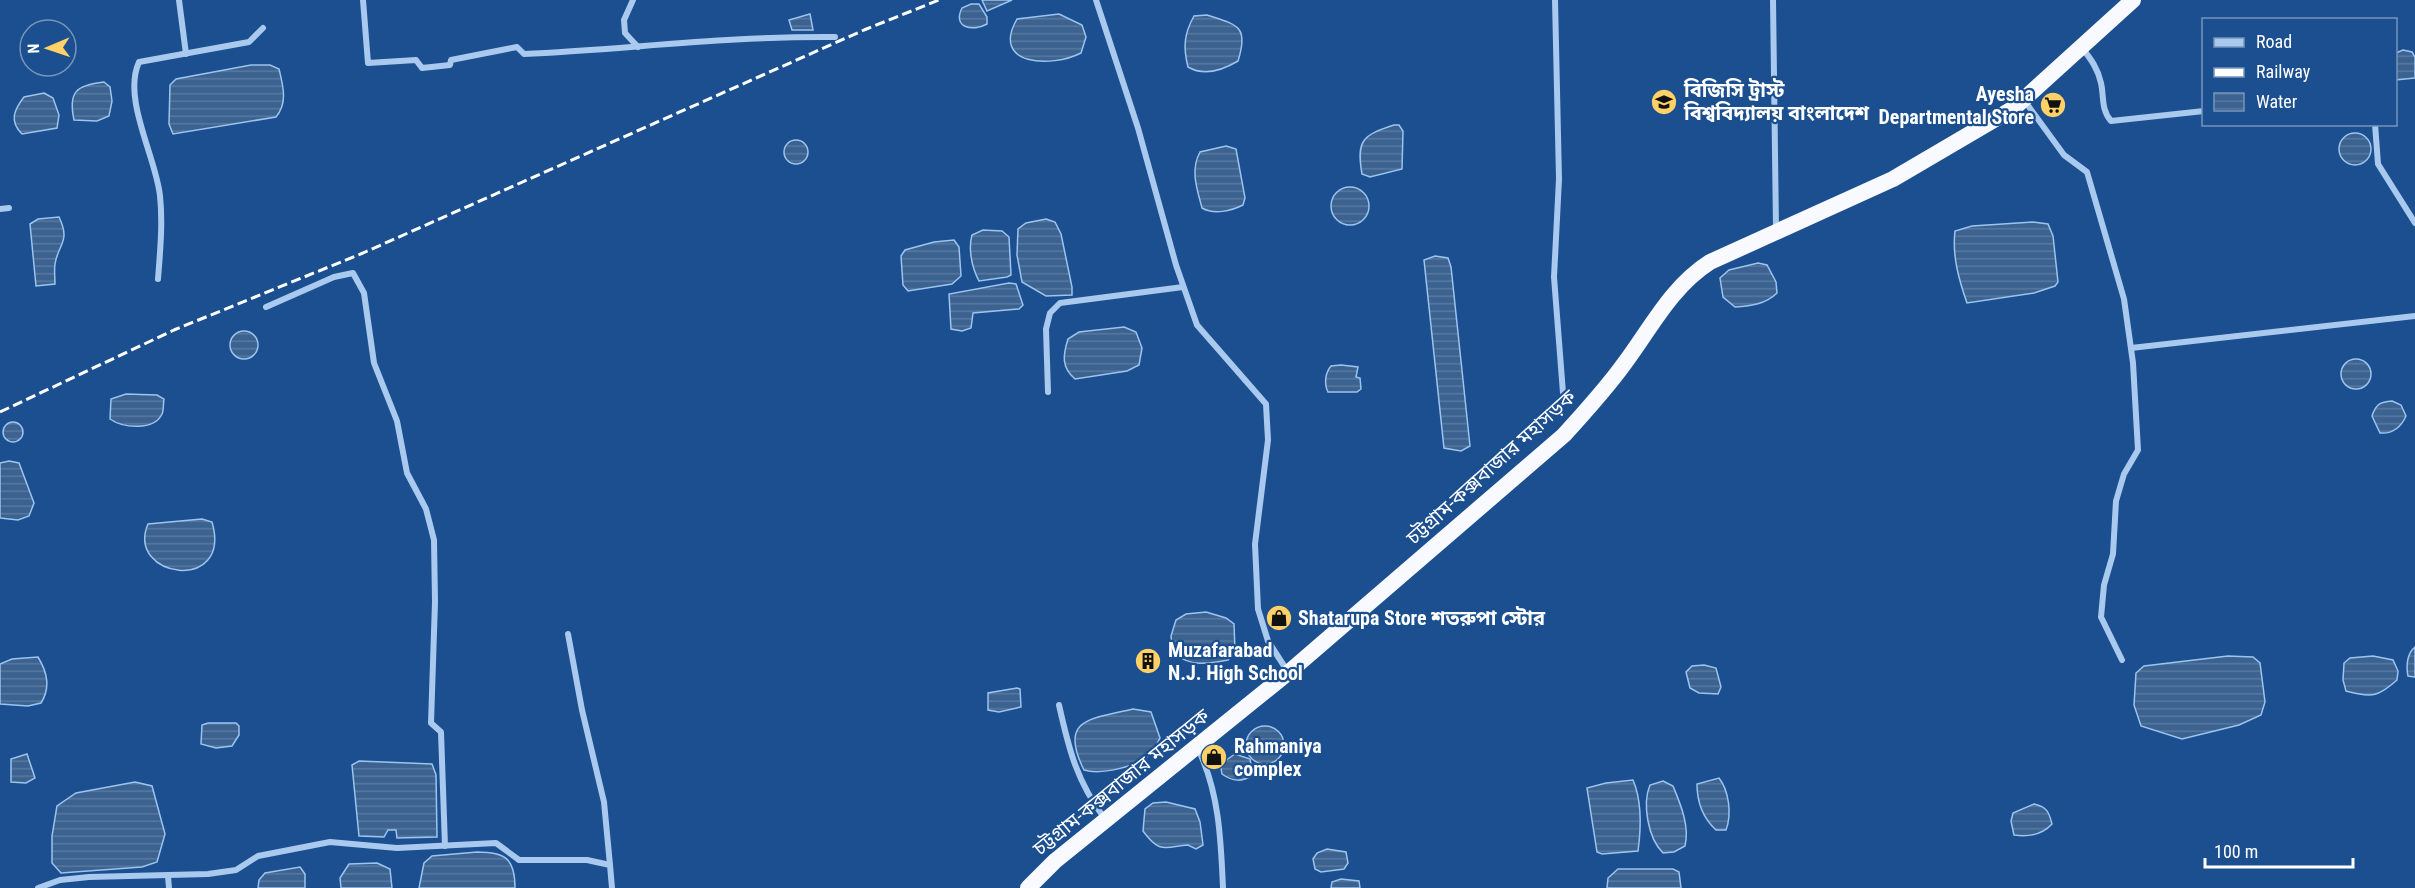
<svg xmlns="http://www.w3.org/2000/svg" width="2415" height="888" viewBox="0 0 2415 888" font-family="'Roboto Condensed','Noto Sans Bengali',sans-serif">
<style>
.water{fill:url(#water-rules);stroke:#9cc4f0;stroke-width:1.5}
.lines{fill:none;stroke-linecap:round;stroke-linejoin:round}
.minor{stroke:#a9c9ee;stroke-width:6}
.trunk{stroke:#f8faff;stroke-width:16}
.rail{stroke:#fff;stroke-width:3;stroke-dasharray:10 4.5;stroke-linecap:butt}
.labels{text-anchor:middle;stroke-width:4.5;stroke-linejoin:round;paint-order:stroke}
.poi-label{font-size:20px;font-weight:bold;fill:#fff;stroke:#1b4f8f;text-anchor:start}
.street-label{font-size:20px;fill:#fff;stroke:#1b4f8f}
</style>
<defs>
<pattern id="water-rules" width="6" height="5" patternUnits="userSpaceOnUse" patternTransform="scale(1.5)"><rect width="6" height="5" fill="#3c6290"/><path d="M0 2.5h6" fill="none" stroke="#597aa1"/></pattern>
</defs>
<rect width="100%" height="100%" fill="#1b4f8f"/>
<g class="water">
<polygon points="982,0 1012,0 987,11"/>
<path d="M971,4H979L987,17V24C973,32 952,28 962,8Z"/>
<polygon points="810,14 813,30 792,30 789,20"/>
<path d="M1059,14L1082,25L1086,37L1081,53C1052,68 990,66 1017,19Z"/>
<path d="M1207,15C1238,25 1249,26 1238,61C1223,70 1205,77 1188,67C1183,47 1184,34 1194,16Z"/>
<polygon points="2403,50 2412,52 2415,57 2415,78 2396,80 2396,53"/>
<path d="M251,65H270L279,69C283,86 288,103 276,117L173,134L169,124L170,85L176,79Z"/>
<path d="M104,82L110,87L112,101L109,116L97,121L74,120C68,92 76,85 104,82Z"/>
<path d="M44,93L53,98L59,115L57,128L22,134C9,121 14,110 24,97Z"/>
<path d="M1394,125H1399L1403,131L1402,169L1370,177L1362,174C1356,140 1363,135 1394,125Z"/>
<circle cx="2355" cy="149" r="16"/>
<circle cx="796" cy="152" r="12"/>
<path d="M1226,146L1236,149L1245,198L1243,205C1231,211 1214,215 1202,208C1197,189 1190,170 1200,152Z"/>
<circle cx="1350" cy="206" r="19"/>
<path d="M59,217C71,242 58,244 55,264C54,271 55,278 55,284L36,286L30,224L38,219Z"/>
<polygon points="1046,219 1055,222 1061,234 1072,287 1072,295 1046,296 1022,282 1017,255 1018,229 1026,223"/>
<path d="M2033,222L2048,224L2053,236L2058,282L2055,286L2034,293L1967,303C1959,280 1952,256 1955,231L1972,226Z"/>
<path d="M983,230L1002,231L1009,237L1011,275L1007,277L979,281C972,268 968,249 972,235Z"/>
<polygon points="954,240 959,247 961,276 952,284 908,291 903,285 901,256 905,250 934,242"/>
<polygon points="1435,256 1448,258 1451,267 1470,446 1461,451 1444,448 1424,260"/>
<path d="M1758,263L1767,265L1776,282L1777,293C1766,304 1751,306 1735,307L1723,297L1720,278L1729,270Z"/>
<polygon points="1009,283 1016,284 1023,305 1019,309 973,313 971,328 962,331 951,329 949,294"/>
<path d="M1124,327L1136,332L1142,348L1139,365L1127,371L1075,379C1061,367 1063,355 1068,339L1079,332Z"/>
<circle cx="244" cy="345" r="14"/>
<circle cx="2356" cy="374" r="15"/>
<path d="M1341,365L1358,367L1356,377L1360,378L1361,389L1357,392H1328C1324,384 1325,373 1331,366Z"/>
<path d="M126,394L157,395L164,399C163,403 164,410 162,414C154,431 123,428 110,419L111,399Z"/>
<path d="M2392,401L2401,405L2406,416C2401,427 2392,434 2380,433L2372,416C2376,404 2380,402 2392,401Z"/>
<circle cx="13" cy="432" r="10"/>
<polygon points="9,461 19,463 34,503 29,516 18,520 0,518 0,463"/>
<path d="M202,519L212,522C233,594 125,578 148,524Z"/>
<path d="M1206,612L1226,618L1234,624L1235,651L1228,660C1207,664 1191,667 1173,653L1171,636L1176,620L1186,614Z"/>
<path d="M2415,647V677L2408,676C2406,666 2407,653 2415,647Z"/>
<polygon points="2228,656 2253,657 2260,663 2265,702 2261,715 2239,725 2182,739 2141,726 2134,705 2136,673 2144,666"/>
<path d="M2373,656L2393,660L2398,671L2397,680C2378,697 2372,698 2346,691L2343,680L2344,663L2350,658Z"/>
<path d="M38,657C47,672 51,687 41,703L28,706L0,704V664L12,659Z"/>
<polygon points="1704,665 1716,668 1721,687 1718,694 1699,693 1690,688 1686,672 1692,666"/>
<polygon points="1017,688 1020,689 1021,707 999,712 988,710 988,693"/>
<path d="M1133,709L1151,712L1160,738C1157,743 1154,751 1150,755C1136,767 1101,775 1084,770C1058,718 1091,719 1133,709Z"/>
<polygon points="208,723 236,723 239,726 239,735 232,746 216,748 201,744 202,725"/>
<circle cx="1265" cy="745" r="19"/>
<polygon points="27,754 35,778 26,783 11,782 11,759"/>
<path d="M1235,754L1250,759L1253,775C1242,782 1233,782 1222,774L1221,768L1225,761Z"/>
<polygon points="359,761 432,764 436,775 437,837 397,838 396,830 388,830 384,837 359,836 352,765"/>
<path d="M1719,778C1729,791 1732,814 1726,830H1716C1703,818 1697,802 1697,784Z"/>
<path d="M1633,780C1642,801 1641,829 1638,851L1602,854L1597,852L1587,788L1606,783Z"/>
<path d="M1663,781L1673,786C1680,803 1690,826 1685,846L1674,852L1663,853C1648,838 1642,804 1650,785Z"/>
<polygon points="135,782 152,786 165,834 157,862 142,867 61,873 52,863 52,836 57,806 76,793"/>
<path d="M1166,802L1195,809L1200,822L1203,845L1196,849L1188,845C1164,847 1160,854 1143,831L1145,809L1153,803Z"/>
<path d="M2034,804C2047,807 2049,812 2052,824C2042,835 2028,837 2014,835L2011,821L2013,813Z"/>
<polygon points="1327,849 1346,852 1348,863 1344,869 1321,872 1315,869 1313,859 1317,853"/>
<path d="M477,852C506,852 515,859 515,888H419L424,863L432,856Z"/>
<polygon points="377,863 390,869 392,888 341,888 340,878 349,864"/>
<polygon points="300,867 305,874 305,888 258,888 259,880 265,873"/>
<polygon points="1618,869 1673,869 1679,872 1681,888 1607,888 1608,878"/>
<polygon points="1341,879 1359,881 1360,888 1331,888 1332,882"/>
</g>
<g class="lines">
<g class="minor">
<polyline points="179,0 186,54"/>
<path d="M363,0L368,63L416,60L422,68L450,65L451,60L517,47L524,54C628,49 731,36 835,37"/>
<polyline points="633,0 624,20 625,33 638,47"/>
<polyline points="1096,0 1138,128 1176,265 1197,325 1266,404 1268,440 1255,544 1258,609 1268,641 1288,672"/>
<polyline points="1555,0 1559,179 1554,277 1563,393"/>
<polyline points="1773,0 1776,229"/>
<path d="M2082,48C2091,59 2098,69 2101,83C2104,96 2101,110 2111,121L2204,111"/>
<polyline points="2024,100 2064,155 2087,172 2124,299 2133,363 2138,450 2124,474 2116,501 2113,554 2104,585 2101,617 2122,660"/>
<polyline points="2375,124 2378,164 2415,223"/>
<polyline points="0,209 9,208"/>
<path d="M158,279C160,253 163,223 160,196C156,157 122,99 139,62L249,42L263,28"/>
<polyline points="266,307 334,277 353,273 364,293 374,363 397,421 407,473 426,509 434,540 435,602 431,723 441,732 445,846"/>
<polyline points="2131,348 2415,316"/>
<polyline points="1048,392 1046,329 1050,313 1060,303 1183,287"/>
<polyline points="568,634 582,710 604,802 610,865"/>
<path d="M1059,705C1069,750 1077,782 1105,819"/>
<path d="M1197,747C1219,790 1221,840 1223,888"/>
<polyline points="168,876 169,888"/>
<polyline points="38,888 60,880 89,877 208,874 236,870 258,856 330,842 397,848 496,843 519,860 587,860 610,865 612,888"/>
</g>
<path class="trunk" d="M1028,888L1055,861L1289,672L1564,435C1585,412 1606,389 1624,364C1651,328 1671,287 1710,262L1893,179L2014,108L2133,0"/>
<polyline class="rail" points="0,412 174,330 363,253 864,30 939,0"/>
</g>
<defs>
<g id="university-disc" transform="scale(1.35)"><circle r="9.5" fill="#ffd166" stroke="#1b4f8f"/><path d="M0-5L7-2L0 1L-7-2ZM-4 1L0 2.5L4 1V4Q0 6-4 4Z" fill="#111"/></g>
<g id="supermarket-disc" transform="scale(1.35)"><circle r="9.5" fill="#ffd166" stroke="#1b4f8f"/><path d="M-6-5.5h2.5l.6 2H6L4.5 2H-2.5L-4.4-4H-6ZM-1.5 3.2a1.3 1.3 0 1 0 .1 0ZM3 3.2a1.3 1.3 0 1 0 .1 0Z" fill="#111"/></g>
<g id="shop-disc" transform="scale(1.35)"><circle r="9.5" fill="#ffd166" stroke="#1b4f8f"/><path d="M-5-2.5h2.3a2.7 3.5 0 0 1 5.4 0H5L5.5 6h-11ZM-1.5-2.5h3a1.5 2.3 0 0 0-3 0Z" fill="#111"/></g>
<g id="building-disc" transform="scale(1.35)"><circle r="9.5" fill="#ffd166" stroke="#1b4f8f"/><path d="M-4-6H4V6H1V3H-1V6H-4ZM-2.5-4.3h1.7v1.8h-1.7ZM.8-4.3h1.7v1.8H.8ZM-2.5-1h1.7V.8h-1.7ZM.8-1h1.7V.8H.8Z" fill="#111"/></g>
</defs>
<g fill-rule="evenodd">
<use href="#university-disc" x="1664" y="102"/>
<use href="#supermarket-disc" x="2053" y="105"/>
<use href="#shop-disc" x="1279" y="618"/>
<use href="#building-disc" x="1148" y="661"/>
<use href="#shop-disc" x="1214" y="757"/>
</g>
<g class="labels">
<g class="poi-label">
<text x="1684" y="97">বিজিসি ট্রাস্ট<tspan x="1684" dy="23">বিশ্ববিদ্যালয় বাংলাদেশ</tspan></text>
<text x="2034" y="101" text-anchor="end">Ayesha<tspan x="2034" dy="23">Departmental Store</tspan></text>
<text x="1298" y="625">Shatarupa Store শতরুপা স্টোর</text>
<text x="1168" y="657">Muzafarabad<tspan x="1168" dy="23">N.J. High School</tspan></text>
<text x="1234" y="753">Rahmaniya<tspan x="1234" dy="23">complex</tspan></text>
</g>
<g class="street-label">
<text transform="translate(1491 467) rotate(-42)" y="7">চট্টগ্রাম-কক্সবাজার মহাসড়ক</text>
<text transform="translate(1121 782) rotate(-39)" y="7">চট্টগ্রাম-কক্সবাজার মহাসড়ক</text>
</g>
</g>
<rect x="2202" y="18" width="195" height="108" fill="#1b4f8f" stroke="#7695bc" stroke-width="1.5"/>
<rect x="2214" y="38" width="30" height="9" fill="#a9c9ee" stroke="#7695bc" stroke-width="1.5"/>
<text x="2256" y="48" font-size="18" fill="#ffffff">Road</text>
<rect x="2214" y="68" width="30" height="9" fill="#ffffff" stroke="#7695bc" stroke-width="1.5"/>
<text x="2256" y="78" font-size="18" fill="#ffffff">Railway</text>
<rect x="2214" y="93" width="30" height="18" fill="url(#water-rules)" stroke="#7695bc" stroke-width="1.5"/>
<text x="2256" y="108" font-size="18" fill="#ffffff">Water</text>
<g transform="translate(48 48) rotate(268)"><circle r="28" fill="#1b4f8f" stroke="#7695bc" stroke-width="1.5"/>
<path d="M0-4.5L10 22L0 15L-10 22Z" fill="#ffd166"/>
<text y="-9" font-size="16" font-weight="bold" text-anchor="middle" fill="#ffffff">N</text>
</g>
<path d="M2205 858v9h148v-9" fill="none" stroke="#ffffff" stroke-width="3"/>
<text x="2214" y="858" font-size="18" fill="#ffffff" stroke="#1b4f8f" stroke-width="4.5" paint-order="stroke">100 m</text>
</svg>
